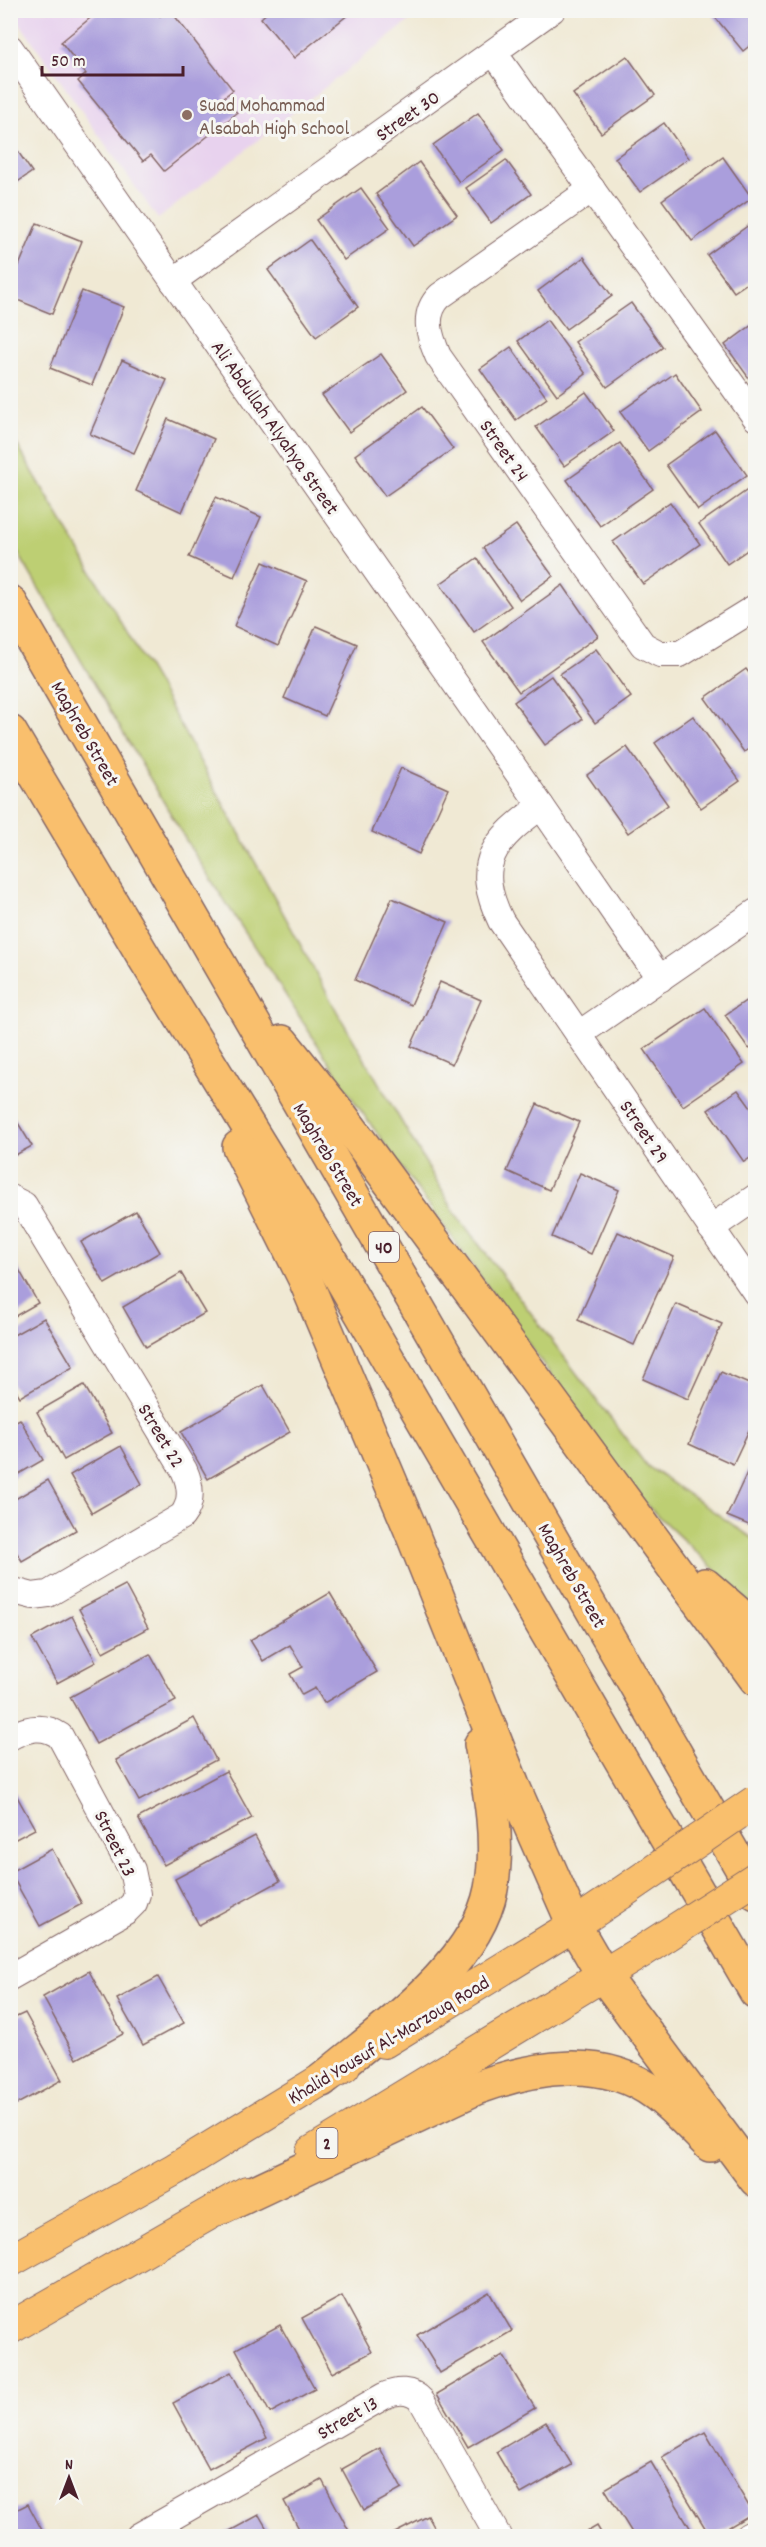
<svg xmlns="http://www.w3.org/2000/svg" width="766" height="2547" viewBox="0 0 766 2547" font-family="Dekko,sans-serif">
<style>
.built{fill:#e8d2ee}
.green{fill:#bdcf73;stroke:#84774f;stroke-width:1.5}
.building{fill:#aa9edc}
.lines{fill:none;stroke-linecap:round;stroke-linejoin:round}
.minor-casing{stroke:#846666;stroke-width:28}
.major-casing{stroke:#846666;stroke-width:34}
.highway-casing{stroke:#846666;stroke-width:36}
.minor{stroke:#fff;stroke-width:26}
.major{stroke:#f9bf6d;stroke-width:32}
.highway{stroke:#f9bf6d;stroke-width:33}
.major-bridge-casing{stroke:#846666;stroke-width:34;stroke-linecap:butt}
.major-bridge{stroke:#f9bf6d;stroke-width:32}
.education-dot{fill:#8d6e63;stroke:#f6f6f2;stroke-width:2}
.labels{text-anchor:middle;stroke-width:6;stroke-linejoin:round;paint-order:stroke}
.shield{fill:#f6f6f2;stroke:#7e6067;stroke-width:1.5}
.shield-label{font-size:18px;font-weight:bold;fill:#4a1f2b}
.education-label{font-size:20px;fill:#785e54;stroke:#f6f6f2;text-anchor:start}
.street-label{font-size:20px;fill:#4a1f2b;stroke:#f6f6f2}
</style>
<rect width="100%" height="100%" fill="#f6f6f2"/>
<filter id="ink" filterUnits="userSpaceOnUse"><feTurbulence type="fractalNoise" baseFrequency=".0167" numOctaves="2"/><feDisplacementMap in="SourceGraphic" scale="12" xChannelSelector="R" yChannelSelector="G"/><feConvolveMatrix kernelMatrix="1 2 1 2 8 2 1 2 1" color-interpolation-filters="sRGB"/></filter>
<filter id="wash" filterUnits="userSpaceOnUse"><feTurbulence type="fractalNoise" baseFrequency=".008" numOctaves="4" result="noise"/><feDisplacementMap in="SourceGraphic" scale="24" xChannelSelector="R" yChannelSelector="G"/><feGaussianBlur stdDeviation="1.35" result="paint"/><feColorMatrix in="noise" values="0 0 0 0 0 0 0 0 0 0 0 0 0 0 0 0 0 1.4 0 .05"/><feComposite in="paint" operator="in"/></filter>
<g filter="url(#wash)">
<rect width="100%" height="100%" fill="#f0e9d4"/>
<polygon class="built" points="11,11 422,11 158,219"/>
<polygon class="green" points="10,433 156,681 340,1017 455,1213 646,1465 755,1540 755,1608 640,1499 354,1101 190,847 11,541"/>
<g id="blocks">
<g class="building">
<polygon points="100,10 155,10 160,16 170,10 233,90 224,97 237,113 164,171 151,155 143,161 78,81 86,74 61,42"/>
<polygon points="270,10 354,10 294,58 261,18"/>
<polygon points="709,10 756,10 756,41 743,51"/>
<polygon points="627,56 655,95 601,133 573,94"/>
<polygon points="478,113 504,150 459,182 433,145"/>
<polygon points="664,123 689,158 640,192 615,158"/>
<polygon points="10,140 32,172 10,187"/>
<polygon points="723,157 752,198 692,241 662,200"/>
<polygon points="506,160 531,194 491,223 466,188"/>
<polygon points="419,162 457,215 413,246 376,194"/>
<polygon points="361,188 390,228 344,260 316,220"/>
<polygon points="756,220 756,277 734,292 707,255"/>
<polygon points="37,223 82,241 52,314 10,297 10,287"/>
<polygon points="310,240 358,307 316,337 268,270"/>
<polygon points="584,257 612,296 566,329 538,291"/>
<polygon points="82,291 124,307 92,385 50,368"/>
<polygon points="631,303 663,347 607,387 575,342"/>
<polygon points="547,320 586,374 557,395 518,341"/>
<polygon points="756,322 756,388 725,345"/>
<polygon points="511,347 547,398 516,420 480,369"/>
<polygon points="381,354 407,390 349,432 322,395"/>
<polygon points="122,360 167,380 134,453 90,434"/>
<polygon points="675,373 702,412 648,451 620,412"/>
<polygon points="586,392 614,431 564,466 536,427"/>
<polygon points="422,407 453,449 385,496 355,455"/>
<polygon points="168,419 214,439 182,512 136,491"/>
<polygon points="715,430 747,475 698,510 666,465"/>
<polygon points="620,443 653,489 600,526 567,480"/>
<polygon points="749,489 756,498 756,544 727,564 699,524"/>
<polygon points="216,497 261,517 234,577 189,557"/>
<polygon points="670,502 700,544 643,584 613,542"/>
<polygon points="516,525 553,576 520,600 483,548"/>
<polygon points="477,558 511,606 474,632 440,584"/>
<polygon points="263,562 307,581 278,646 234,626"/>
<polygon points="563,585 598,636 519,692 483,642"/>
<polygon points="316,626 357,644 325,716 284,698"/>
<polygon points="596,649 631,697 595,723 560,674"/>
<polygon points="746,669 756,682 756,744 744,752 705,698"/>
<polygon points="551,676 582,719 545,745 514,702"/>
<polygon points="693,716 740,781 701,808 655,743"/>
<polygon points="627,747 668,805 628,833 587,775"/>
<polygon points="401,768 448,789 419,854 372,832"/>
<polygon points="392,898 448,922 411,1005 355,980"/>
<polygon points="440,982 481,1000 452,1064 411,1046"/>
<polygon points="756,994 756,1045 749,1049 725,1015"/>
<polygon points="705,1008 744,1064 683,1106 644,1049"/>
<polygon points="738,1090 756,1115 756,1154 744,1162 708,1110"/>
<polygon points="537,1104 579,1122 549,1190 507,1171"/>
<polygon points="10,1110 32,1146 10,1158"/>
<polygon points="580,1173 619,1190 591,1254 552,1237"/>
<polygon points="136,1211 160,1252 105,1284 81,1242"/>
<polygon points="618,1232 674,1257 634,1345 578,1320"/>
<polygon points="13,1259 38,1303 10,1319 10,1260"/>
<polygon points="181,1273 205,1313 146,1347 123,1307"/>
<polygon points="676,1304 722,1324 688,1399 643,1379"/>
<polygon points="44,1318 73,1367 20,1397 10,1381 10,1337"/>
<polygon points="721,1372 756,1387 756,1415 733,1464 689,1444"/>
<polygon points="84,1385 112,1433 64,1460 37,1412"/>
<polygon points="263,1385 290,1432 208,1479 181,1432"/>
<polygon points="20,1419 43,1460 10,1479 10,1424"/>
<polygon points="121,1446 142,1484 92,1513 70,1475"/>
<polygon points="756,1453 756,1528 727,1516"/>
<polygon points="48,1480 76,1530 22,1561 10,1542 10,1502"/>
<polygon points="125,1585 148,1628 103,1652 79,1609"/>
<polygon points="330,1593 377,1672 324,1703 315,1688 302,1695 290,1674 303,1667 290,1645 263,1661 250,1640"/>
<polygon points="72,1616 96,1662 57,1683 32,1638"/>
<polygon points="150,1654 176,1701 96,1744 70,1697"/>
<polygon points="194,1718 216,1760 139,1801 116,1760"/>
<polygon points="226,1771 252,1818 164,1865 138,1818"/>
<polygon points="10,1784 35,1829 10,1842"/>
<polygon points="255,1836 280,1881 199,1925 175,1879"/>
<polygon points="52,1849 82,1904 40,1926 10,1872"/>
<polygon points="89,1971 123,2034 77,2059 43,1997"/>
<polygon points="158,1977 184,2023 143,2045 117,1999"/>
<polygon points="25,2013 62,2080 17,2104 10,2092 10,2020"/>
<polygon points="489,2292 512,2331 440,2373 417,2335"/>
<polygon points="342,2296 372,2352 332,2373 302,2318"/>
<polygon points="280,2325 315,2389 270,2413 236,2349"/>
<polygon points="503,2355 535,2408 468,2447 437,2394"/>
<polygon points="231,2372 267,2438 209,2469 173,2403"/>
<polygon points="546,2422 572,2465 521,2494 496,2452"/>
<polygon points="705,2432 753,2513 714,2536 710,2536 662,2457"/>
<polygon points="380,2448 402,2489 364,2510 342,2469"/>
<polygon points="651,2462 695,2536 634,2536 605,2489"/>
<polygon points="322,2480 349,2531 340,2536 303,2536 284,2501"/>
<polygon points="28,2504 45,2536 10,2536 10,2513"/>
<polygon points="259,2515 271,2536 225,2536 224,2534"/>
<polygon points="428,2516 439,2536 389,2536"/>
<polygon points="597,2526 603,2536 580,2536"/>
</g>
</g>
</g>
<g filter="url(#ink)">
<use href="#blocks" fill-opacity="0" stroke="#846666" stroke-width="1.5"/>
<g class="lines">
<g class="minor-casing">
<g id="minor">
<polyline points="10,48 541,806 660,979"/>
<polyline points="494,53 756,418"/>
<path d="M592,189L440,296C422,314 429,335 438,356L643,645L660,654H680L756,607"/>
<polyline points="173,281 552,10"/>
<path d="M541,806C495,840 472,862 501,921L756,1293"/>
<polyline points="579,1034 756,912"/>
<path d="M10,1198L24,1205L184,1470C191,1485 193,1502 182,1516L48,1594L33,1596L10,1590"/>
<polyline points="711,1228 756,1197"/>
<path d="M10,1737C27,1728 44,1724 60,1736L132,1870L137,1894L134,1903L126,1911L10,1977"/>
<path d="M139,2536L384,2396C397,2390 411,2389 422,2401L498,2536"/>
<polyline points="748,2536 756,2532"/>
</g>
</g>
<g class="major-casing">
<g id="major">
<polyline points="384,2042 574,1925 620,1894"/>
<polyline points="312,2152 641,1952"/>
<polyline points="10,2261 175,2169 344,2066"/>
<polyline points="10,2328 247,2192"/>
</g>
</g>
<g class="highway-casing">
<g id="highway">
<polyline points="10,602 756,1893"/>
<polyline points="10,732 144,957 328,1256 756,1992"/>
<polyline points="282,1042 342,1117 756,1679"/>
<polyline points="239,1147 304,1277 410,1528 513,1786 574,1925 603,1975 756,2180"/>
<polyline points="705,1585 756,1629"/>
<path d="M322,2080C380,2031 476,1967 491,1889C500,1841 490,1791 481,1744"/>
<path d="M223,2207L476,2088C534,2067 602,2054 656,2094C676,2109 693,2128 710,2145"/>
</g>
</g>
<use href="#minor" class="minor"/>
<use href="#major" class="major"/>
<use href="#highway" class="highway"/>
<g class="major-bridge-casing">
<g id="major-bridge">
<polyline points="620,1894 756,1801"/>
<polyline points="641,1952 756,1878"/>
</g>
</g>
<use href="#major-bridge" class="major-bridge"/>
</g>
</g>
<circle class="education-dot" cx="187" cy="115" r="6"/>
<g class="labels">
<g class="shield">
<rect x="369" y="1232" width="30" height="30" rx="4.5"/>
<rect x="316.5" y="2128" width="21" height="30" rx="4.5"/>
</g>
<g class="shield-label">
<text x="384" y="1253">40</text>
<text x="327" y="2149">2</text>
</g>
<g class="education-label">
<text x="199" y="111">Suad Mohammad<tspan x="199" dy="23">Alsabah High School</tspan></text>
</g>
<g class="street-label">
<text transform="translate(407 115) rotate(-35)" y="7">Street 30</text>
<text transform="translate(276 427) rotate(55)" y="7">Ali Abdullah Alyahya Street</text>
<text transform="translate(505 450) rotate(55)" y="7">Street 24</text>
<text transform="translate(86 733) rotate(60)" y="7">Maghreb Street</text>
<text transform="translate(645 1131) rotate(56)" y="7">Street 29</text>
<text transform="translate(329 1154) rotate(59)" y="7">Maghreb Street</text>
<text transform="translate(162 1435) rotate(59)" y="7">Street 22</text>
<text transform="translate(573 1575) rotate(60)" y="7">Maghreb Street</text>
<text transform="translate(116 1843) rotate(64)" y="7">Street 23</text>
<text transform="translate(388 2039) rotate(-31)" y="7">Khalid Yousuf Al-Marzouq Road</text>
<text transform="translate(347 2417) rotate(-30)" y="7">Street 13</text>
</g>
</g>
<rect width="766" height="2547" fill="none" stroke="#f6f6f2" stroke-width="36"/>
<g transform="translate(69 2478)" stroke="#f6f6f2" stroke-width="4.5" paint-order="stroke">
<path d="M0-4.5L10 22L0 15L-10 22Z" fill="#4a1f2b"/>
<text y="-9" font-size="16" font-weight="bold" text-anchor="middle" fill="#4a1f2b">N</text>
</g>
<path d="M42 66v9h141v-9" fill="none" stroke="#4a1f2b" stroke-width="3"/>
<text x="51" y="66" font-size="18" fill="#4a1f2b" stroke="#f6f6f2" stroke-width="4.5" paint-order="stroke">50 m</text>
</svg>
